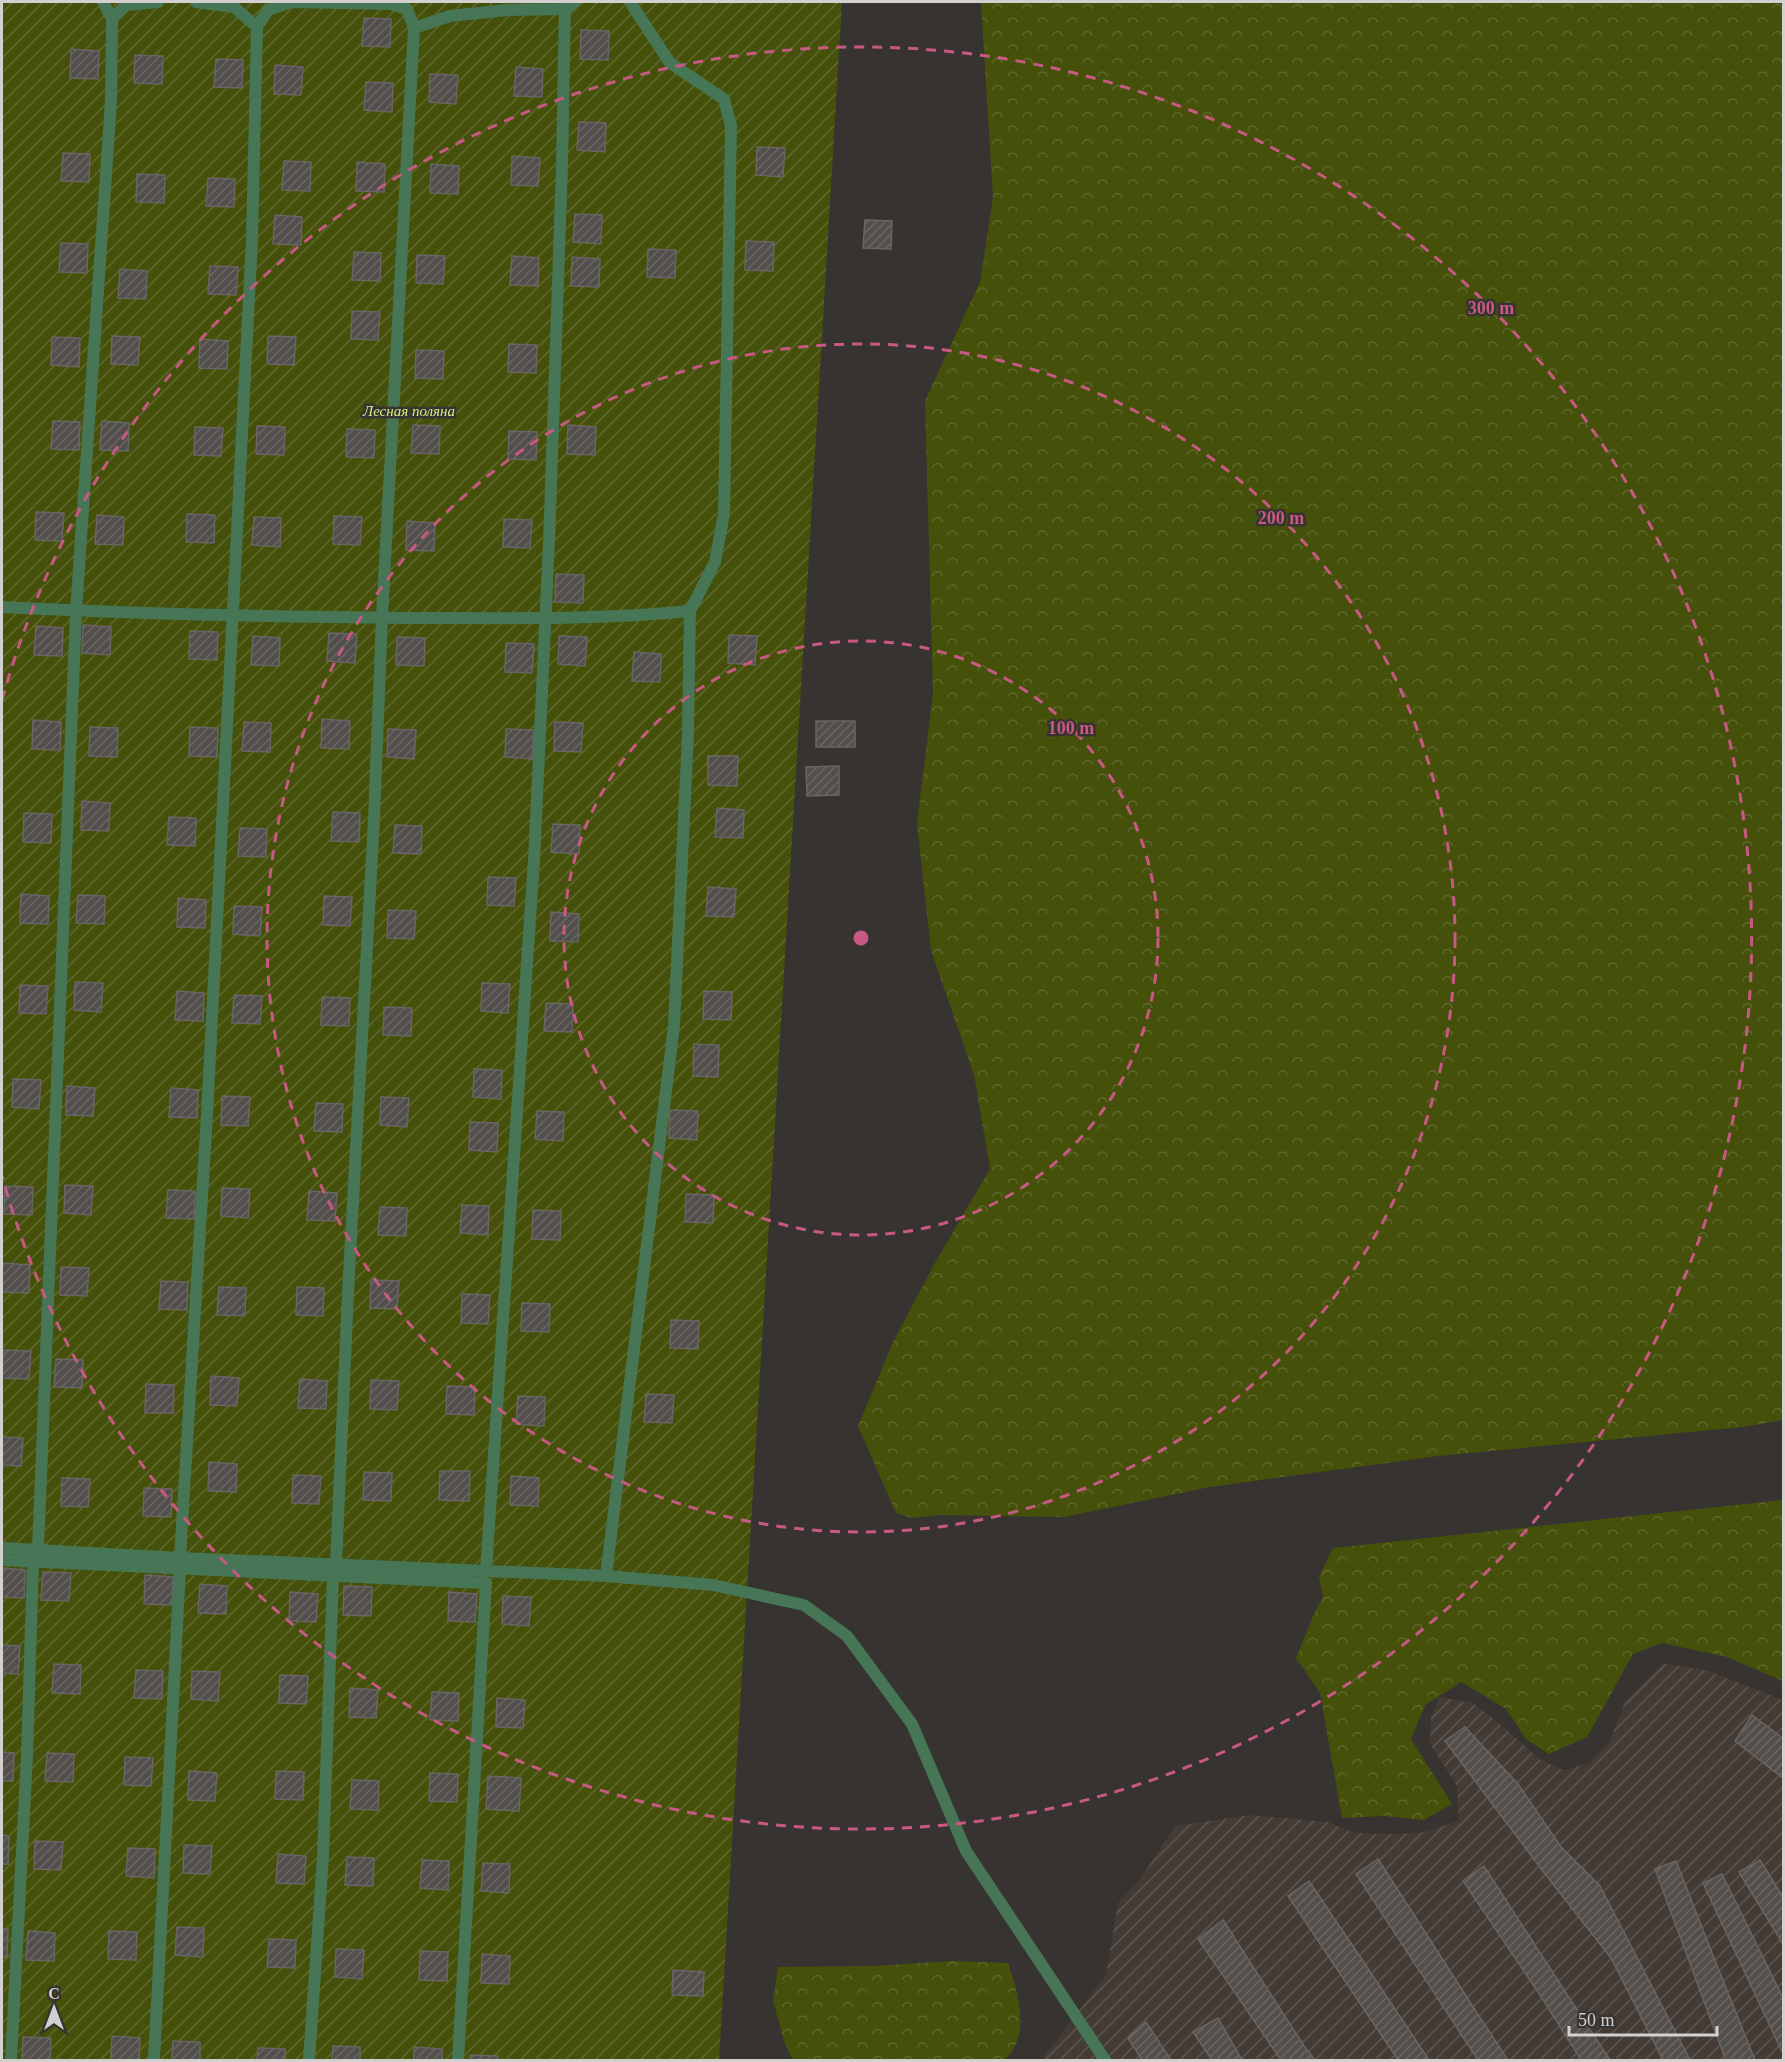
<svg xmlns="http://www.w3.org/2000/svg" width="1785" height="2062" viewBox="0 0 1785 2062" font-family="Georgia,serif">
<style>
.industrial{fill:url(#industrial-furrows)}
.forest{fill:url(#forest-crowns)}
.garden{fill:url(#garden-furrows)}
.building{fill:url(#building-hatch);stroke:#696562;stroke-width:1.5}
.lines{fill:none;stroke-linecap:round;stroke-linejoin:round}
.street{stroke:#467655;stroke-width:12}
.ring{fill:none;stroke:#c85984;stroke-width:3;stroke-dasharray:10 8}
.labels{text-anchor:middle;stroke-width:5;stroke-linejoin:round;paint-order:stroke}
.park-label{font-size:15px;font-style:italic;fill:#d5ed82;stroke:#373330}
.centre{fill:#c85984;stroke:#373330;stroke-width:3}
.ring-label{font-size:18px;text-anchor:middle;font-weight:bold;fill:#c85984;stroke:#373330;stroke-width:5;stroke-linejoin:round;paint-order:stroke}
</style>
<defs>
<pattern id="industrial-furrows" width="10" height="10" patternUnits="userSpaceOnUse" patternTransform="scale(1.5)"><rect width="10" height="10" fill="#443b34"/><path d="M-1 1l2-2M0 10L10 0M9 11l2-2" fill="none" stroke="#5e5650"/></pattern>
<pattern id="forest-crowns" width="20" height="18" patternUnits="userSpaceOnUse" patternTransform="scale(1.5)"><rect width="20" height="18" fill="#45500a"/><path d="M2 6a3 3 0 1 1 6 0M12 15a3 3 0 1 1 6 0" fill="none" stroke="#5f682d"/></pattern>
<pattern id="garden-furrows" width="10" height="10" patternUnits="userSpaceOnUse" patternTransform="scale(1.5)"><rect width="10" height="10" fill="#45500a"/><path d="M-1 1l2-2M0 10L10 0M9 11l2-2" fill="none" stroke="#5f682d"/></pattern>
<pattern id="building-hatch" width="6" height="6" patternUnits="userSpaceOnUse" patternTransform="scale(1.5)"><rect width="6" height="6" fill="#524e4b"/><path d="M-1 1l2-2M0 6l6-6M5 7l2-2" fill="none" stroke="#6a6664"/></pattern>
</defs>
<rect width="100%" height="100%" fill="#373330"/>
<polygon class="industrial" points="1663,1663 1709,1671 1783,1700 1783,2060 1041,2060 1106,1975 1118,1903 1138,1882 1175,1826 1249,1815 1328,1822 1355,1833 1387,1834 1420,1833 1459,1821 1457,1786 1430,1744 1431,1718 1439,1697 1473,1703 1502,1726 1541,1760 1563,1770 1589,1763 1609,1743 1625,1702"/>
<g class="forest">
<polygon points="981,2 1783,2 1783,1420 1743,1427 1438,1456 1210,1487 1064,1517 940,1515 912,1518 896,1513 858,1426 893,1342 936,1261 990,1169 974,1075 931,950 917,823 933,693 925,401 980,282 993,198"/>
<polygon points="1783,1500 1783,1681 1727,1657 1662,1643 1633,1654 1587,1737 1549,1754 1526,1739 1506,1709 1461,1682 1425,1705 1411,1739 1452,1804 1424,1820 1385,1816 1342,1818 1320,1693 1296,1658 1314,1614 1323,1596 1319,1577 1333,1548"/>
<path d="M952,1961L1008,1963C1018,1993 1032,2036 1004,2060H793L785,2044L773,2001L778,1967L875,1966Z"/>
</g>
<polygon class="garden" points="2,2 842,2 719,2060 2,2060"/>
<g class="building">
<polygon points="364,18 391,19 390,47 362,46"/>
<polygon points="581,30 609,31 608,60 580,59"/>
<polygon points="71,49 99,51 98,79 70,78"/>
<polygon points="135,55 163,56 162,84 134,83"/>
<polygon points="216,59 243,60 242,88 214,87"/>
<polygon points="275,65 303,67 301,95 274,94"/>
<polygon points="516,67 543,69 542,97 514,96"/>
<polygon points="430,74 458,75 456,104 429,102"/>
<polygon points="366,82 393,83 392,112 364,110"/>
<polygon points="579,122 606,123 605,152 577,150"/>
<polygon points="757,147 785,148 783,177 756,175"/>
<polygon points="63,153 90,154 89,182 61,181"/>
<polygon points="512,156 540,158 538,186 511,185"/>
<polygon points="284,161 311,162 310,191 282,190"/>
<polygon points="357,162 385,164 384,192 356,191"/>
<polygon points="431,164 459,166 458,194 430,193"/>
<polygon points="137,174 165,175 164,203 136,202"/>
<polygon points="208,178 235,179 234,207 206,206"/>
<polygon points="575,214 602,215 601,244 573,242"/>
<polygon points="275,215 302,217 301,245 273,244"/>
<polygon points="865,220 892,221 891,249 863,248"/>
<polygon points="746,241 774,242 773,271 745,270"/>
<polygon points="61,243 88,244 87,273 59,272"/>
<polygon points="648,249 676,250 675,278 647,277"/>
<polygon points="354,252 381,253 380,281 352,280"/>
<polygon points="417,255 445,256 443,284 416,283"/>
<polygon points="512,256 539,258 538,286 510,285"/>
<polygon points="572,257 600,259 599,287 571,286"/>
<polygon points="210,266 238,267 236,295 208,294"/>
<polygon points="120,269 147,271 146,299 118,298"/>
<polygon points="352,311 380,312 378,340 351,339"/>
<polygon points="112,336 140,337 138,365 111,364"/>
<polygon points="268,336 296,337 294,365 267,364"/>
<polygon points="52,337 80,338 79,367 51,365"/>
<polygon points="200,339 228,341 227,369 199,368"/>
<polygon points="509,344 537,345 536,373 508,372"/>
<polygon points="416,350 444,351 443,379 415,378"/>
<polygon points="53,421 80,422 79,450 51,449"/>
<polygon points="102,421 129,423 128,451 100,450"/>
<polygon points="413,425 440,426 439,454 411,453"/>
<polygon points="568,425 596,427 595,455 567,454"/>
<polygon points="257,426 285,427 284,455 256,454"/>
<polygon points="195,427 223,428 221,456 194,455"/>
<polygon points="347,429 375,430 374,458 346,457"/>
<polygon points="509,431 537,432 536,460 508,459"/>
<polygon points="36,512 64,513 62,541 35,540"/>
<polygon points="187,514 215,515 214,543 186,542"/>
<polygon points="97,515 124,517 123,545 95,544"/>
<polygon points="334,516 362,517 360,545 333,544"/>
<polygon points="254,517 281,518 280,547 252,545"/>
<polygon points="504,519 532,520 530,548 503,547"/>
<polygon points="407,521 435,523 434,551 406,550"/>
<polygon points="556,574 584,575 583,603 555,602"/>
<polygon points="83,625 111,627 110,655 82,653"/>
<polygon points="36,626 63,628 62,656 34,655"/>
<polygon points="190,631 218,632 217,660 189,659"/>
<polygon points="329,633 357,634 355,663 327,661"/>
<polygon points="729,635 757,636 755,665 728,663"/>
<polygon points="253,636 280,638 279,666 251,665"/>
<polygon points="559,636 587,637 585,666 558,664"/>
<polygon points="397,637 425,638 424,666 396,665"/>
<polygon points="506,643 534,644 532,673 505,672"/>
<polygon points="634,652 661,654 660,682 632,681"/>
<polygon points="322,719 350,721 349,749 321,748"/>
<polygon points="33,720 61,722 60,750 32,749"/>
<rect x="816" y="721" width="39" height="26"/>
<polygon points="244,722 271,723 270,752 242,751"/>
<polygon points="555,722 583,723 581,752 554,751"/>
<polygon points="90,727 118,728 117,757 89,756"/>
<polygon points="190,727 218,728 217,757 189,756"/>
<polygon points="388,729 416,730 414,759 387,757"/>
<polygon points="506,729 534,730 532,759 505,757"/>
<polygon points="708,756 738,756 737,786 708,785"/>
<polygon points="839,766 839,795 807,796 806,767"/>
<polygon points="82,801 110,803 109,831 81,830"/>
<polygon points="717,808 744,810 743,838 715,837"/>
<polygon points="333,812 360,813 359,842 331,841"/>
<polygon points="24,813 52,814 51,843 23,842"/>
<polygon points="169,817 196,818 195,846 167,845"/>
<polygon points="553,824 580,825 579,854 551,852"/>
<polygon points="395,825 422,826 421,854 393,853"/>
<polygon points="240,828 267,829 266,857 238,856"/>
<polygon points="488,877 516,878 514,906 487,905"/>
<polygon points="708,887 736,889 734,917 706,916"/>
<polygon points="21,894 49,896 48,924 20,923"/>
<polygon points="78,895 105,896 104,924 76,923"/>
<polygon points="324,896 352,897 350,926 323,925"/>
<polygon points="178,898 206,900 205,928 177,927"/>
<polygon points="234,906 262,907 260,936 233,934"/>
<polygon points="388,910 416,911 414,939 387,938"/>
<polygon points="551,912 579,914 578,942 550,941"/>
<polygon points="75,982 103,983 101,1012 74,1010"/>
<polygon points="482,983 510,984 508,1013 481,1011"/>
<polygon points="20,985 48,986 46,1014 19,1013"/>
<polygon points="177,991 204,993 203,1021 175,1020"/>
<polygon points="704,991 732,992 731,1020 703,1019"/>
<polygon points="234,995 262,996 260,1024 232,1023"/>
<polygon points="322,997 350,998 349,1026 321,1025"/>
<polygon points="546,1003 573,1004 572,1032 544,1031"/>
<polygon points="384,1007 412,1008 411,1036 383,1035"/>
<polygon points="694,1044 719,1045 718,1077 693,1076"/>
<polygon points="474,1069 502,1070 501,1099 473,1097"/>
<polygon points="13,1079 41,1080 39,1109 12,1107"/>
<polygon points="67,1086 95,1088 93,1116 66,1115"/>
<polygon points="171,1088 198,1090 197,1118 169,1117"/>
<polygon points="222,1096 250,1097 248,1126 221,1125"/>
<polygon points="381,1097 409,1098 407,1127 380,1125"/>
<polygon points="316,1103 343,1104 342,1132 314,1131"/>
<polygon points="670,1110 698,1111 697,1140 669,1138"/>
<polygon points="537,1111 564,1112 563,1141 535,1139"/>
<polygon points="470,1122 498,1123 497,1152 469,1150"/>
<polygon points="65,1185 93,1186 91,1215 64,1213"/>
<polygon points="5,1186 33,1187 32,1215 4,1214"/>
<polygon points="222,1188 250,1189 248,1218 221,1216"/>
<polygon points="168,1190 195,1191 194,1219 166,1218"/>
<polygon points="309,1191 337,1193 335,1221 307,1220"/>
<polygon points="686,1194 714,1195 713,1223 685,1222"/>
<polygon points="462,1205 489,1206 488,1235 460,1233"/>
<polygon points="380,1207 407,1208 406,1236 378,1235"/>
<polygon points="533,1210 561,1211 560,1240 532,1239"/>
<polygon points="2,1263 30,1265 29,1293 2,1292"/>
<polygon points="61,1267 89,1268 87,1296 60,1295"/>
<polygon points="371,1280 399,1281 397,1309 370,1308"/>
<polygon points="161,1281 188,1282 187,1310 159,1309"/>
<polygon points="219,1287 246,1288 245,1316 217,1315"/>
<polygon points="297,1287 324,1288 323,1316 296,1315"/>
<polygon points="462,1294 490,1295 488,1324 461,1323"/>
<polygon points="522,1303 550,1304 549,1332 521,1331"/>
<polygon points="671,1320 699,1321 698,1349 670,1348"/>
<polygon points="3,1350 31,1351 29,1379 2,1378"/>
<polygon points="56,1359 83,1360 82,1388 54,1387"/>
<polygon points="211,1376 239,1378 237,1406 210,1405"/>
<polygon points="300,1379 327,1381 326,1409 298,1408"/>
<polygon points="371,1380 399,1381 397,1410 370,1409"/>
<polygon points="146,1384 174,1385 173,1413 145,1413"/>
<polygon points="447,1386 475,1387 474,1415 446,1414"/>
<polygon points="646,1394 674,1395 672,1423 644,1422"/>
<polygon points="518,1396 545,1397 544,1426 516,1424"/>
<polygon points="2,1437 23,1438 21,1466 2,1465"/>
<polygon points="209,1462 237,1464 236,1492 208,1491"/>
<polygon points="440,1471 470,1471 469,1501 439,1500"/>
<polygon points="364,1472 392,1473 391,1501 363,1500"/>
<polygon points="293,1475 321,1476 319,1504 292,1503"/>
<polygon points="511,1476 539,1478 538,1506 510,1505"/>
<polygon points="62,1478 90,1479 88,1507 61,1506"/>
<polygon points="144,1488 172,1489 171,1517 143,1516"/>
<polygon points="2,1568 25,1570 24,1598 2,1597"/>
<polygon points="43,1572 71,1573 69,1601 41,1600"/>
<polygon points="145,1575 173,1577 172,1605 144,1604"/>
<polygon points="200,1584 227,1586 226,1614 198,1613"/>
<polygon points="344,1586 372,1587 371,1616 343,1615"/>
<polygon points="290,1592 318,1594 316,1622 289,1621"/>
<polygon points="449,1592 477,1594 475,1622 448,1621"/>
<polygon points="503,1596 531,1597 529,1626 502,1624"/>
<polygon points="2,1645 20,1646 18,1674 2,1673"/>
<polygon points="54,1664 81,1665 80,1694 52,1693"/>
<polygon points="136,1670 163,1671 162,1699 134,1698"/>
<polygon points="192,1671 220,1672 218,1701 191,1699"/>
<polygon points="280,1675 308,1676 306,1704 279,1703"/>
<polygon points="350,1688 378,1690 376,1718 349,1717"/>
<polygon points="432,1692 459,1693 458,1721 430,1720"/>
<polygon points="497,1698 525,1700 523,1728 496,1727"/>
<polygon points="1752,1715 1784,1739 1784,1779 1735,1741"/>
<polygon points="1465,1727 1518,1784 1561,1847 1600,1886 1690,2060 1663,2060 1611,1958 1542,1870 1445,1741"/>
<polygon points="2,1752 14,1753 13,1781 2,1781"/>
<polygon points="47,1753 74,1754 73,1782 45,1781"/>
<polygon points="125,1757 153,1758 151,1786 124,1785"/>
<polygon points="189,1771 217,1773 215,1801 188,1800"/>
<polygon points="276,1771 304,1772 303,1800 275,1799"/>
<polygon points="430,1773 458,1774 457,1802 429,1801"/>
<polygon points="488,1776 521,1778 519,1811 486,1809"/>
<polygon points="352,1780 379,1781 378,1810 350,1809"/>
<polygon points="2,1835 9,1836 8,1864 2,1864"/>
<polygon points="35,1841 63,1842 61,1870 34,1869"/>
<polygon points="184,1845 212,1846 210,1874 183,1873"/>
<polygon points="128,1848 155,1849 154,1878 126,1876"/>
<polygon points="278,1854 306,1856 304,1884 276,1883"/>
<polygon points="347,1857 374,1858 373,1886 345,1885"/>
<polygon points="1378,1859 1479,2016 1508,2060 1478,2060 1356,1874"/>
<polygon points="422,1860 449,1861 448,1890 420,1888"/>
<polygon points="1760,1860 1784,1899 1784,1946 1739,1872"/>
<polygon points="1676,1861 1718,1968 1755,2060 1726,2060 1725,2058 1655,1869"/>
<polygon points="483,1863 510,1864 509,1893 481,1891"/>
<polygon points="1484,1866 1555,1976 1610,2060 1581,2060 1540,1995 1463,1881"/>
<polygon points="1722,1874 1784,2000 1784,2056 1703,1883"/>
<polygon points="1309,1881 1365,1964 1429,2060 1398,2060 1288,1896"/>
<polygon points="1223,1920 1304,2046 1315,2060 1281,2060 1198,1939"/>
<polygon points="177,1927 204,1928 203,1957 175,1955"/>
<polygon points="2,1929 8,1929 7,1957 2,1957"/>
<polygon points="28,1931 55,1933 54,1961 26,1960"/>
<polygon points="109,1931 137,1932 136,1960 108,1959"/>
<polygon points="269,1939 296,1940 295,1968 267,1967"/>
<polygon points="336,1949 364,1950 362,1979 335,1977"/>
<polygon points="420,1951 448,1952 447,1981 419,1980"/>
<polygon points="482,1954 510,1956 509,1984 481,1983"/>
<polygon points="673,1970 704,1972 703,1996 672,1995"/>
<polygon points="1218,2018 1242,2060 1212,2060 1193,2032"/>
<polygon points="1146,2022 1171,2060 1142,2060 1128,2038"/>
<polygon points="112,2036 140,2038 139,2060 111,2060"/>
<polygon points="23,2037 51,2038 50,2060 22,2060"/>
<polygon points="173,2041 200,2042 200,2060 172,2060"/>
<polygon points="333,2046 360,2047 360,2060 332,2060"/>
<polygon points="414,2047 442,2049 442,2060 414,2060"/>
<polygon points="258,2048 285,2049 285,2060 257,2060"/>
<polygon points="470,2055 498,2056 498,2060 470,2060"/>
</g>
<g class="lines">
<g class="street">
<polyline points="196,2 234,7 257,27"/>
<polyline points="112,19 126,5 158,2"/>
<polyline points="414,28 450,16 507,10 564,9 575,2"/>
<path d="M2,607C139,614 276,617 414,618C506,618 599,620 690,611"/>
<polyline points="2,1548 180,1558 606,1576 713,1585 804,1605 847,1636 912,1724 966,1851 1105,2060"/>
<polyline points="38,1550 76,611 111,101 112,19 103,2"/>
<polyline points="180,1558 207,1115 252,239 257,27 268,10 291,2 391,4 407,9 414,28 382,617 374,819 348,1293 336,1564"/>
<polyline points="2,1560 486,1583 458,2060"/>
<polyline points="486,1571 534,860 549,543 562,166 565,2"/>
<polyline points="606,1576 674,1026 688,734 690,611 715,562 724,514 731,126 724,99 670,63 630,2"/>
<polyline points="11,2060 27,1756 33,1562"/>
<polyline points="154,2060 180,1569"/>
<polyline points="309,2060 323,1857 333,1576"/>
</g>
</g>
<g class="ring">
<circle cx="861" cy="938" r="297"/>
<circle cx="861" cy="938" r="594"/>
<path d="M2 700A891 891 0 1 1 2 1176"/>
</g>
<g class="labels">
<g class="park-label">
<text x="409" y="416">Лесная поляна</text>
</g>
</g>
<circle cx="861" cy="938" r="9" class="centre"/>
<g class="ring-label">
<text x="1491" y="314">300 m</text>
<text x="1281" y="524">200 m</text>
<text x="1071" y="734">100 m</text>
</g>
<rect width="1785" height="2062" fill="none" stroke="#d3d1cf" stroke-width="6"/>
<g transform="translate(54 2008)" stroke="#373330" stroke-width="4.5" paint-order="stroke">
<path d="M0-4.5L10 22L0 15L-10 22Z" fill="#d3d1cf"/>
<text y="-9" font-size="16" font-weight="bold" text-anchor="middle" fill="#d3d1cf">С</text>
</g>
<path d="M1569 2026v9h148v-9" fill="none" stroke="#d3d1cf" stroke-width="3"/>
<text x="1578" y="2026" font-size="18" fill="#d3d1cf" stroke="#373330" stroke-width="4.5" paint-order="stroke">50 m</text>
</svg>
